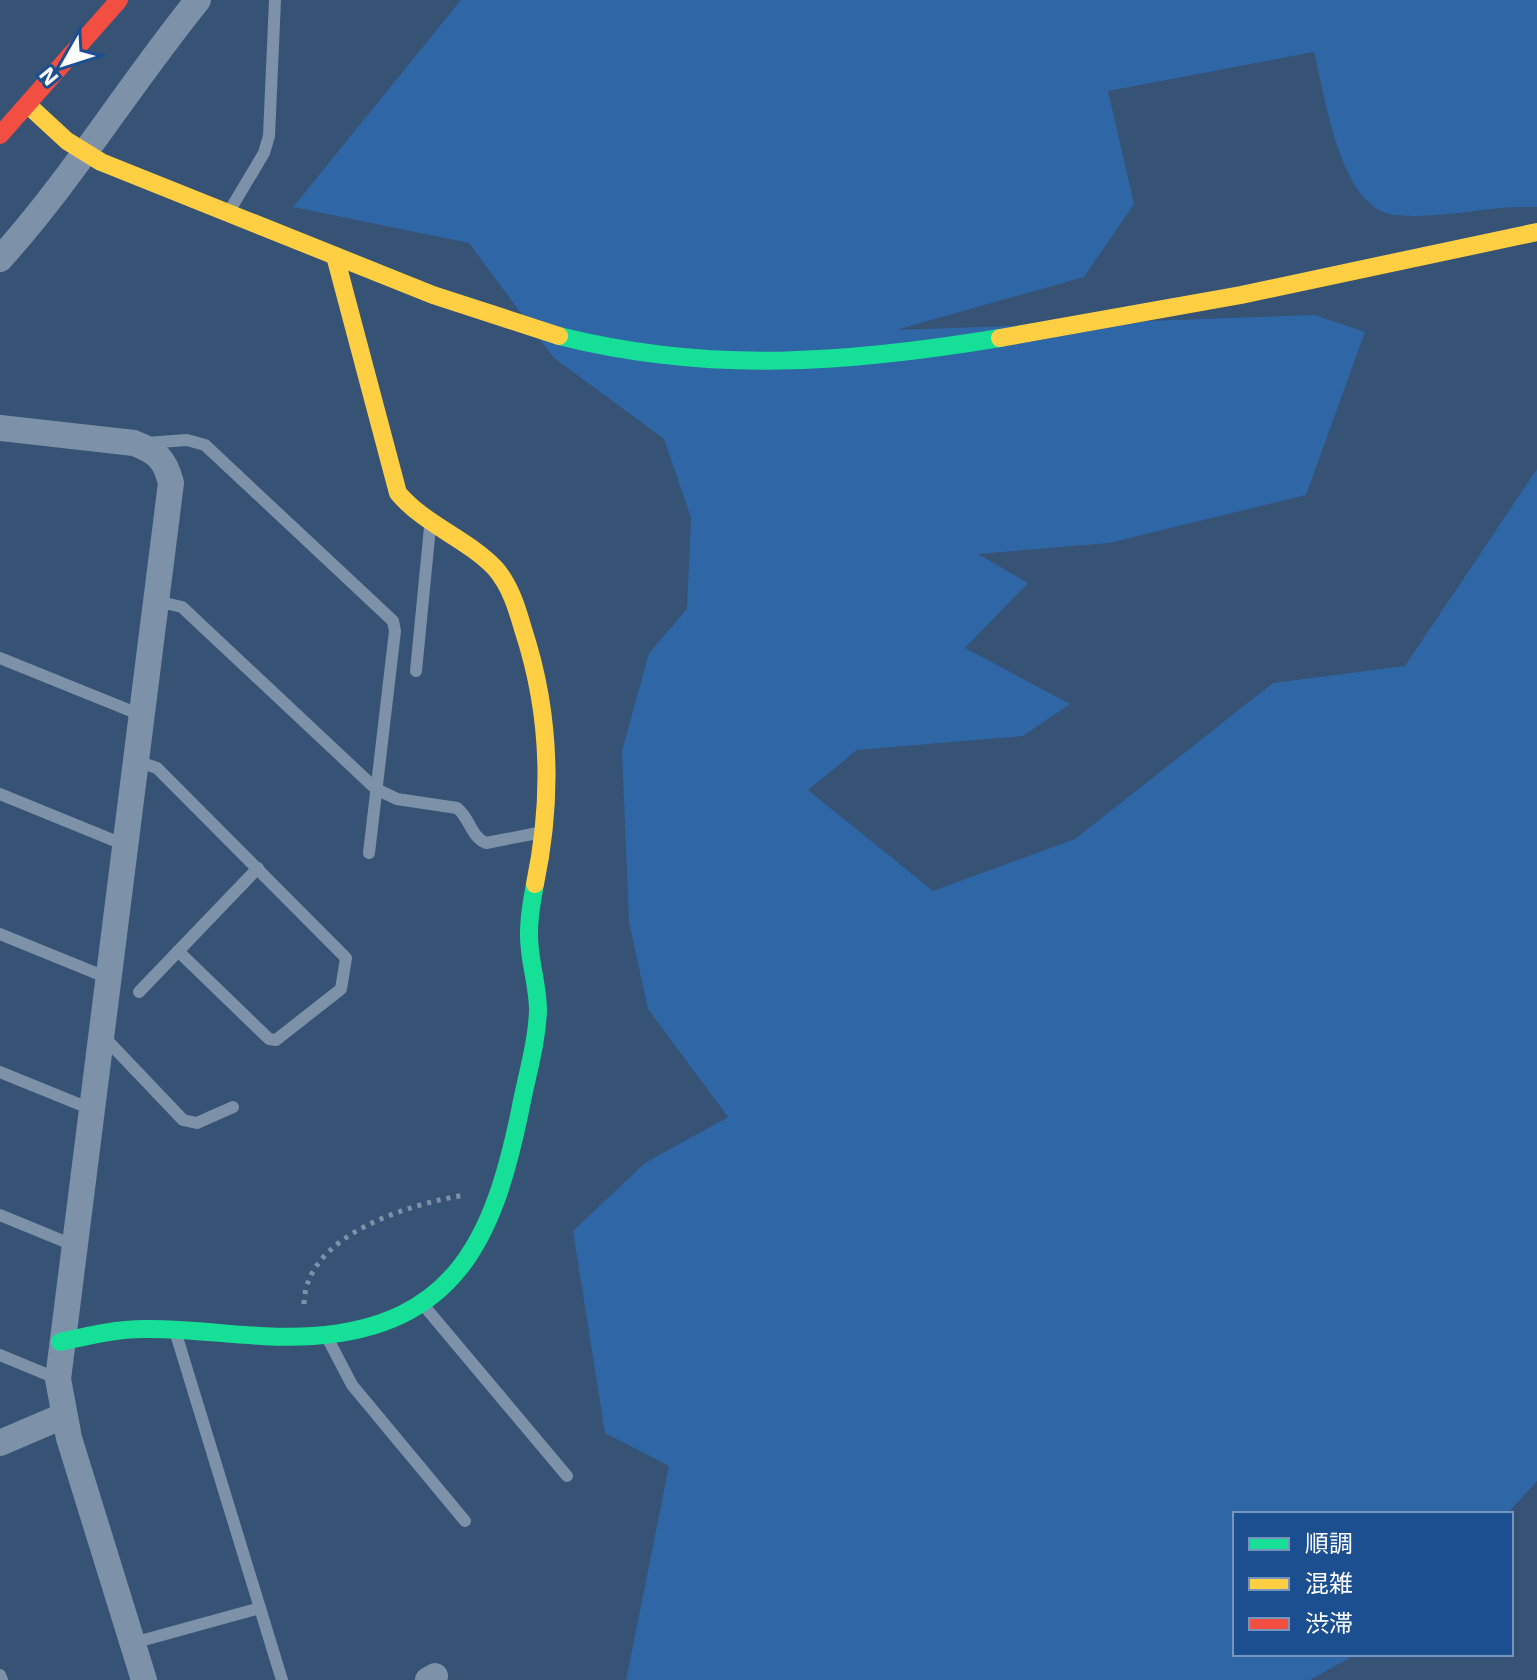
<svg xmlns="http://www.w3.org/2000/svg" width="1537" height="1680" viewBox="0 0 1537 1680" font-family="'Exo 2','Noto Sans JP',sans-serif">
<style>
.green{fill:#2f66a5}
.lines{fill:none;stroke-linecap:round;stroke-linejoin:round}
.path{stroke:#7d92a8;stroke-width:5;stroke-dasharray:4 6;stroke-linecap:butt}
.lane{stroke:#7d92a8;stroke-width:12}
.street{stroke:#7d92a8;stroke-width:26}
.fast{stroke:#16e098;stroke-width:18}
.slow{stroke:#ffcf43;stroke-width:18}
.jam{stroke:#f24e42;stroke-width:18}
</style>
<rect width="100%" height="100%" fill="#365274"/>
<path class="green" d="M461,0H1537V207C1491,205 1440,220 1395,215C1340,210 1325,95 1314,52L1108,91L1134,204L1084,277L896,330L1315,315L1365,332L1306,495L1109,543L978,554L1028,583L965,648L1070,704L1023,736L857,750L808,790L933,891L1075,839L1273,683L1405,666L1537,469V1481L1507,1514H1235V1654H1356L1310,1680H626L669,1466L605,1433L573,1231L645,1163L728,1117L648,1009L629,922L622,751L649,653L687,609L691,518L664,439L554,358L469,243L293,207Z"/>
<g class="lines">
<path class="path" d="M304,1304C305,1235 409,1204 465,1195"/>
<g class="lane">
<polyline points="230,210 264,153 269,136 275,0"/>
<polyline points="146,443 187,440 205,445 393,621 395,631 369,853"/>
<path d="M156,601L182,607L376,789L397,799L457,808C470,818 471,837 486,843L543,832"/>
<polyline points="0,658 141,715"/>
<polyline points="416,671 430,527"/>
<polyline points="136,761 157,768 346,958 341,989 276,1040 269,1039 178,951"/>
<polyline points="0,794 125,845"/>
<polyline points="0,934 108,978"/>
<polyline points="139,992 258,868"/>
<polyline points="103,1036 183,1120 197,1123 233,1107"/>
<polyline points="0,1072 91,1109"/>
<polyline points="0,1215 73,1245"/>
<polyline points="425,1307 567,1476"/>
<polyline points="176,1334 282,1680"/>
<polyline points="328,1339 352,1385 465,1521"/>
<polyline points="0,1355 58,1379"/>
<polyline points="133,1643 260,1608"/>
<polyline points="0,1675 2,1680"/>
</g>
<g class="street">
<path d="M0,259C73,178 129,85 198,0"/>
<path d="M0,428L134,443C157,452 165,459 171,483L58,1379L69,1438L144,1680"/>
<polyline points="0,1443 63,1416"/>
<polyline points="428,1680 435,1676"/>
</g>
<g class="fast">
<path d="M559,336C711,374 848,363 1000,338"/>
<path d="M60,1342C87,1336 115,1329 144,1329C200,1328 256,1340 313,1336C456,1326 494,1237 520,1111C526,1078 537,1044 538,1010C538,990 532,970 530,950C527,928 531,906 535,884"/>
</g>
<g class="slow">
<polyline points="28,105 67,141 101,162 433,295 559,336"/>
<path d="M335,256L398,493C425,525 466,538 495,568C510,585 517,608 523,629C551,714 553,798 535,884"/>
<polyline points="1000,338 1241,295 1537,232"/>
</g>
<polyline class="jam" points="0,135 119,0"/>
</g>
<rect x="1233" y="1512" width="280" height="144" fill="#1b4f8f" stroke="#7695bc" stroke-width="2"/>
<rect x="1249" y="1538" width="40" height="12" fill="#16e098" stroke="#7695bc" stroke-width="2"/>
<text x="1305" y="1552" font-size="24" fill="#ffffff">順調</text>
<rect x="1249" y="1578" width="40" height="12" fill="#ffcf43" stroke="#7695bc" stroke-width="2"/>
<text x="1305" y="1592" font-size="24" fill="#ffffff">混雑</text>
<rect x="1249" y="1618" width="40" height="12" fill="#f24e42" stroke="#7695bc" stroke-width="2"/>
<text x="1305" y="1632" font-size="24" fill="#ffffff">渋滞</text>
<g transform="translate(64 64) rotate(231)" stroke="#1b4f8f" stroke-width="6" paint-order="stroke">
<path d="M0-6L14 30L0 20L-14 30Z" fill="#ffffff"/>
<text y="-12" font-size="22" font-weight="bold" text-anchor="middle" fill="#ffffff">N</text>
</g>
</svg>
